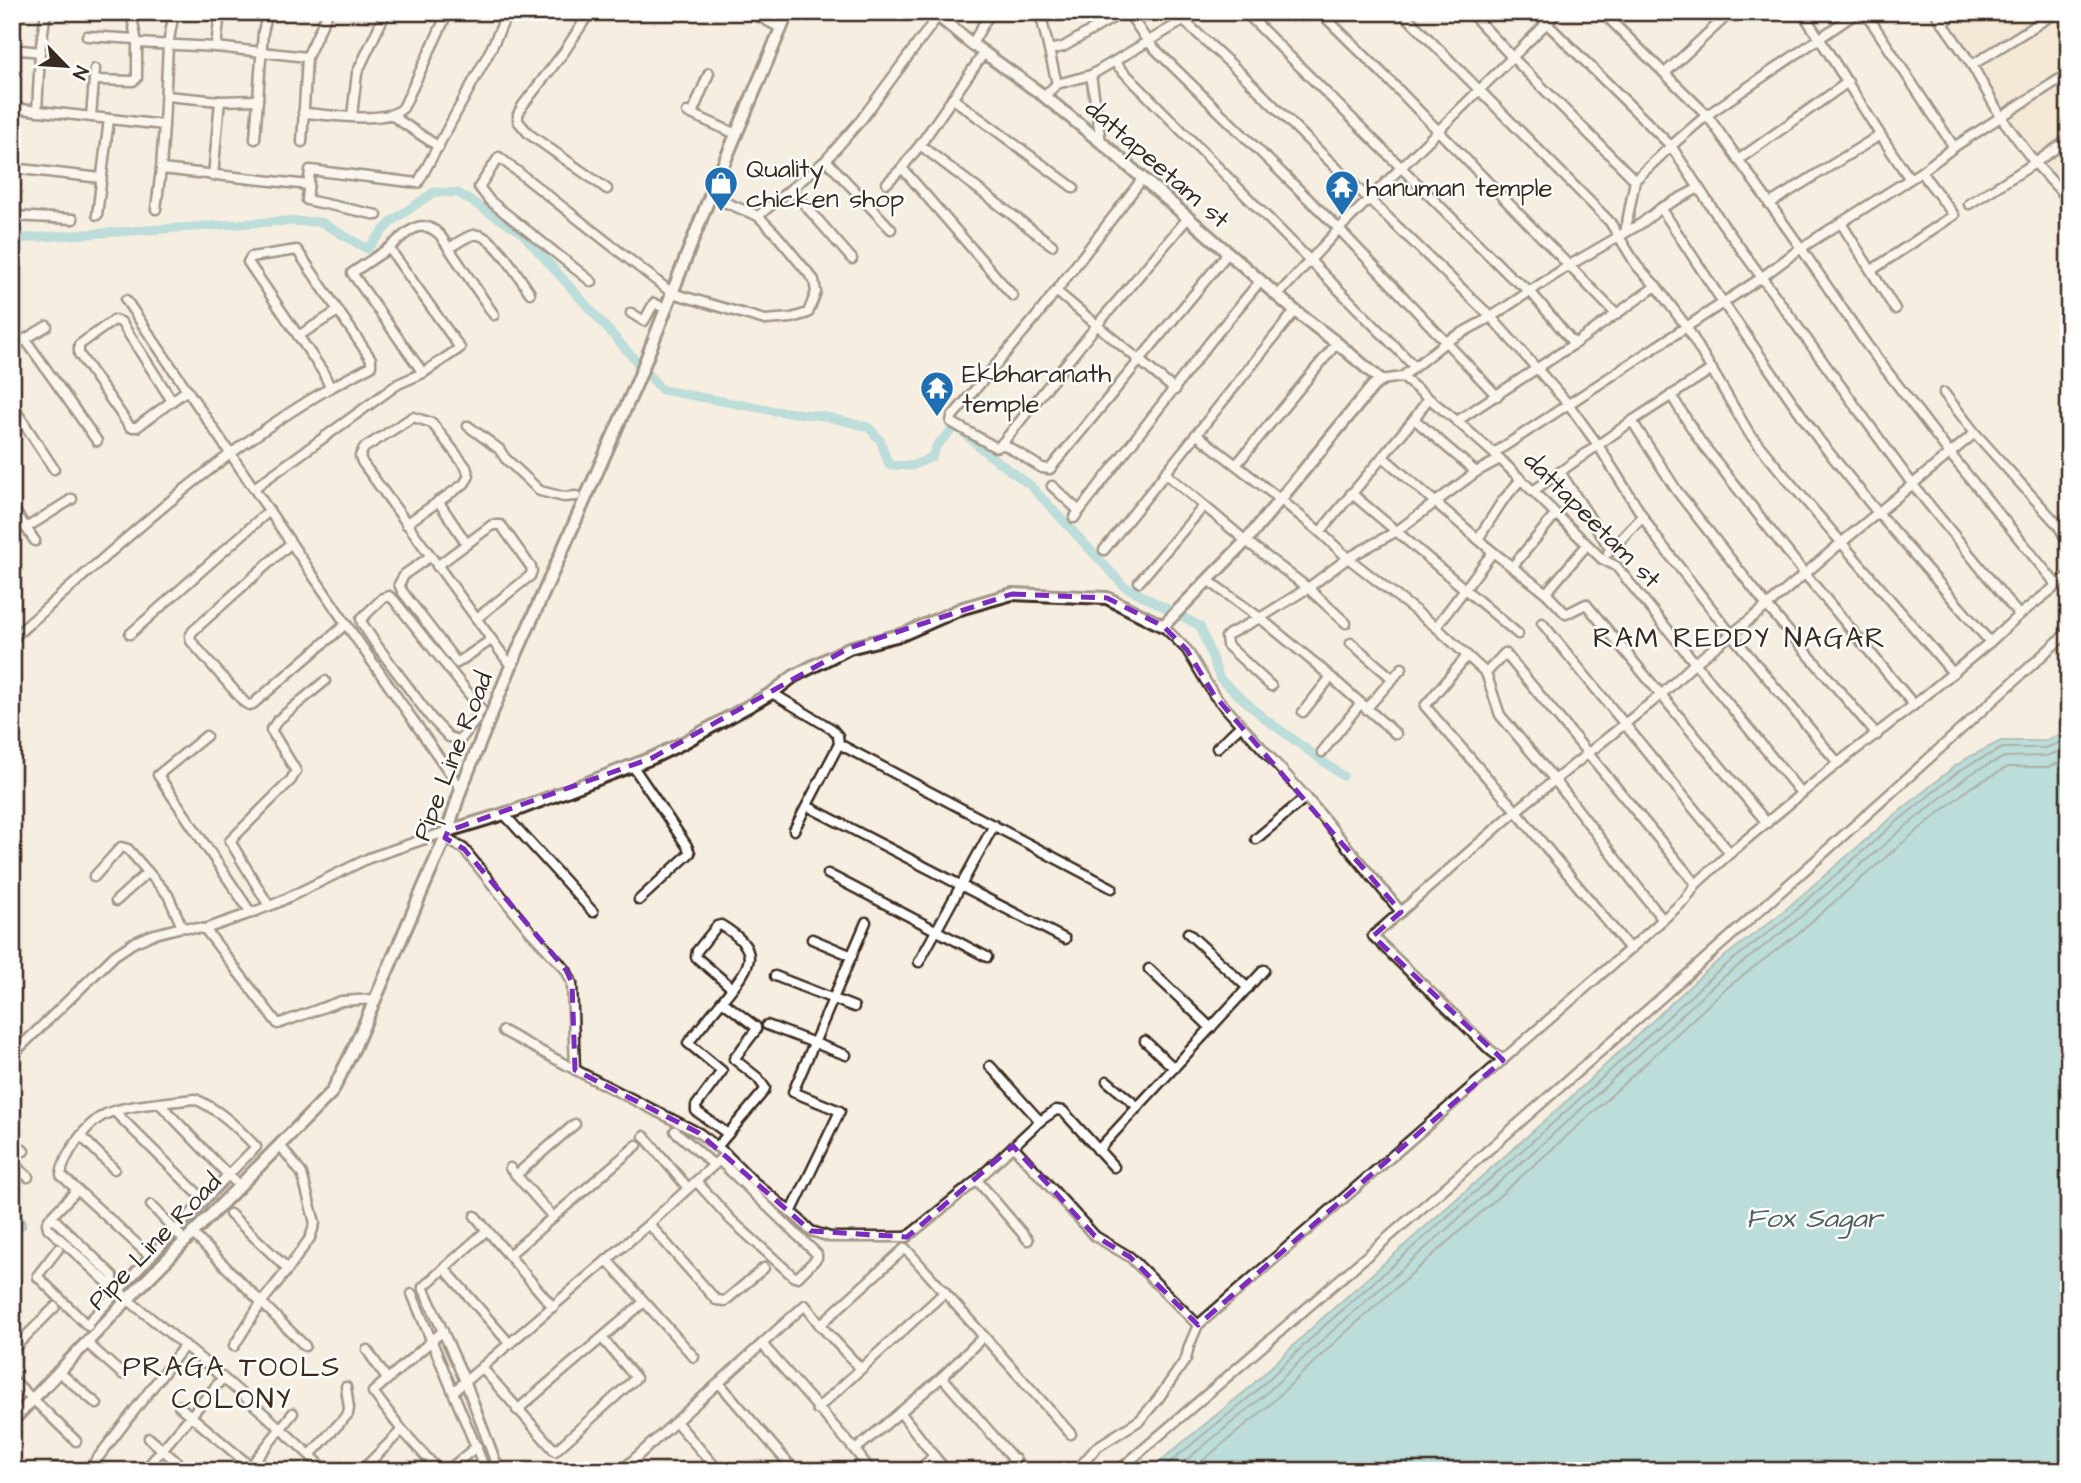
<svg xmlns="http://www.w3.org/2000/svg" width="2081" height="1483" viewBox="0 0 2081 1483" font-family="'Architects Daughter',sans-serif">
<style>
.built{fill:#efe2ca}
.water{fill:#76c7d1;stroke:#5e8889;stroke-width:2}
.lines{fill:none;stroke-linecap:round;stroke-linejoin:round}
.shore{stroke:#536966;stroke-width:2}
.canal{stroke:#76c7d1;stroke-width:9}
.street-casing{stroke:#3b2a1e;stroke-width:13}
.secondary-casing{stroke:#3b2a1e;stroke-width:16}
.street{stroke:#fff;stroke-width:8}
.secondary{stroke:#fff;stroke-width:10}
.marked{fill:none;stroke:#7b2cbf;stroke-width:5;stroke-dasharray:14 9;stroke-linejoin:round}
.labels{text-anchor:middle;stroke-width:5;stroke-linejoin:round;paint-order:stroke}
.street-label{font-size:26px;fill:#3b2a1e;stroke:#fff}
.poi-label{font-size:26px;fill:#3b2a1e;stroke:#fff;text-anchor:start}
.neighbourhood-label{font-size:28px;letter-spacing:2px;fill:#3b2a1e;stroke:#fff}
.water-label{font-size:28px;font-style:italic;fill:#50615d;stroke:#fff}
</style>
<rect width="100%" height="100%" fill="#f6eee0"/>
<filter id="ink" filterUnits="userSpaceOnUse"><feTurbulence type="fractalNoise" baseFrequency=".0143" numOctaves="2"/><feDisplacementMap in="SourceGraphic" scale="14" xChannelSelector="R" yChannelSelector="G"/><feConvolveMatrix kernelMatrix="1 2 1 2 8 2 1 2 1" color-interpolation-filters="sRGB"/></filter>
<g filter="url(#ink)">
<polygon class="built" points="1934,12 2069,12 2069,190 1963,68"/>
<g class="water">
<polygon points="2069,731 2069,1471 1148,1471 1248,1389 1317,1323 1568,1100 1707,970 1779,915 1890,819 1955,766 1971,756 2001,741 2044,741"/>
<path d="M12,1209C20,1211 25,1219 25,1227L22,1229L12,1228Z"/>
</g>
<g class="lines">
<g class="shore">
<polyline points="1159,1471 1252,1395 1322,1328 1573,1105 1712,976 1784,920 1894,824 1959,771 1974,762 2003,748 2045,748 2069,739"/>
<polyline points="1173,1471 1258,1401 1328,1335 1579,1111 1717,982 1789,927 1900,831 1965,778 1979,769 2005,757 2046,756 2069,748"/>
<polyline points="1190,1471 1265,1409 1335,1342 1586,1119 1724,990 1796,935 1907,839 1971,787 2008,767 2048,767 2069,759"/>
</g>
<polyline class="canal" points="12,239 282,221 321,222 367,249 392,221 434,192 458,193 521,232 662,390 775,411 823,416 868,427 880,440 889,465 912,466 932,457 937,445 956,426 989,455 1030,485 1124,586 1200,626 1220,679 1264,718 1343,776"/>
<g class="street-casing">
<g id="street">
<polyline points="590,12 564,52 523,105 518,114 518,121 529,134 607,189"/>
<polyline points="751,12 782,29"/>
<polyline points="1040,12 1057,84"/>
<polyline points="1128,12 1148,42 1339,229 1497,396"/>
<polyline points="1180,12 1184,21 1245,77 1318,150 1491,317 1569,405 1598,445 1655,536 1731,634 1838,763"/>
<polyline points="1245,12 1511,277 1530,291 1574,344"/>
<polyline points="1320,12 1387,78 1616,314"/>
<polyline points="1402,12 1610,222 1637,266 1656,286 1686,326 1749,433 1781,472 1953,673"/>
<polyline points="1470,12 1512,57 1635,180"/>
<polyline points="1535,12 1671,146 1722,223 1913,485 2019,615"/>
<polyline points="1602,12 1707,115 1801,248 1867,345 1951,455 2056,584"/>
<path d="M1802,12C1839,67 1872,125 1910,179"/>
<polyline points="1865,12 1954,147"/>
<polyline points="1935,12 1972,65 2001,117 2035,163 2069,200"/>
<polyline points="1942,23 1958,12"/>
<polyline points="87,36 136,39"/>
<polyline points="137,43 216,47 220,12"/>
<polyline points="972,44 987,18 985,12"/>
<polyline points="216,47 307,57"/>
<polyline points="12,49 40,52"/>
<polyline points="1049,50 1063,47 1123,12"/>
<polyline points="984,53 920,145 902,168 1013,296"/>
<polyline points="1114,62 1414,366"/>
<polyline points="1972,65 2057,12"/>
<polyline points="1665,73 1731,12"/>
<polyline points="1091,75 1101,142"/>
<polyline points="94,80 95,69"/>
<polyline points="166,96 220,101"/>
<polyline points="1044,96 1057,84 1091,75 1198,12"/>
<polyline points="952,98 1074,188"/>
<polyline points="12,108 164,125 161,169 309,185"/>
<polyline points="37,111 40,52 46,12"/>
<polyline points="687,112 736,134"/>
<path d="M303,113C328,114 384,125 403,108L448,12"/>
<polyline points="692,114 709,73"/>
<polyline points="391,115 439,147"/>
<polyline points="352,116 357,73 386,12"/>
<polyline points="91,117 94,80 133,81 137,78 137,43 131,12"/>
<polyline points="164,125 168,45 174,12"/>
<polyline points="255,139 263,32 268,12"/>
<polyline points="302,142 307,57 328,12"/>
<polyline points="920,145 1052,245"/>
<polyline points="826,160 891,229"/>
<polyline points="1738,160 1848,82"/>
<polyline points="12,168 101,178"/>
<polyline points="213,176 220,101 258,100"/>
<polyline points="1143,178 1036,317 952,417 951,422 995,447 1000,446 1097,325 1188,218"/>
<polyline points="887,183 902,168"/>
<polyline points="791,189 852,259"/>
<polyline points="1769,204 1880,135"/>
<polyline points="1969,204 2035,163 2069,139"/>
<polyline points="1661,208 1699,188"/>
<polyline points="156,209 161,169"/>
<polyline points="97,215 109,119"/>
<polyline points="377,215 307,200 310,170 418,183 491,49 508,12"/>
<polyline points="12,216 73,219"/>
<polyline points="758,216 826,160 861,120 938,16"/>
<polyline points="1841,223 1895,309"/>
<polyline points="1625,233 1635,180 1671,146 1707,115 1858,12"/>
<path d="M389,248C406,234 420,215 440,235L494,315"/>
<path d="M449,248C456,244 465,237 473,235C493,231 520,279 530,293"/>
<polyline points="1872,270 1954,215 1921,172"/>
<polyline points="592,282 490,201 479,187 499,157 672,293 765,320 792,318 808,313 816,292 814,280 775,233 758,216 710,196"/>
<polyline points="1056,291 1175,390"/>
<polyline points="1278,295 1339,229 1558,12"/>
<polyline points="126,300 346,624 461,789"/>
<polyline points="631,313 644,321 654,303 666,309"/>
<polyline points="298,336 338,311"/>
<polyline points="25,339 97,441"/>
<polyline points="12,347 47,326"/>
<polyline points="1402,377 1447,341 1491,317 1568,266 1642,223 1661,208 1722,301 1819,440 1878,513 1990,642"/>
<polyline points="1381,380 1402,377 1457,421 1500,459 1602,559 1616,566 1801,793"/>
<polyline points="1944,393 1975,433"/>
<polyline points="1671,395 1700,441 1805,574 1914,705"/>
<polyline points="172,401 121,322 114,320 79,345 79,354 130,427 137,427 187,390"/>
<polyline points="12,405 54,469"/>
<polyline points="1414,419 1476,472"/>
<polyline points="1457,421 1574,344 1656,286"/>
<polyline points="1632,421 1677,491 1767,606 1877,735"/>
<polyline points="468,426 499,449 505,458 540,491 564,497 576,496"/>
<polyline points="1196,434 1281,500 1320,532 1348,558 1436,627 1486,673 1500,715 1554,779 1663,920"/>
<polyline points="1002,443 1042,468 1050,469 1228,253"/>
<polyline points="1494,453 1761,278 1801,248 1921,172 1954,147 2069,73"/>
<polyline points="1383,457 1493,552 1546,593 1566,614 1586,604 1767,823"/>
<polyline points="1236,465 1337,343"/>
<polyline points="1560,472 1611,550"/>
<polyline points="1165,473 1246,541 1308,588 1346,623"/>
<polyline points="1052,486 1079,511"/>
<polyline points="254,488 398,384 423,373 352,273 389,248 460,348 423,373"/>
<polyline points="1533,491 1632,421 1712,369"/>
<polyline points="1351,493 1518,634"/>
<polyline points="438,501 467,544"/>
<polyline points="12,507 35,541"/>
<polyline points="1074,518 1210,342 1261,280"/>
<polyline points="406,524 464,484 469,476 466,467 432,423 413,417 364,448 360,456 362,462 511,666"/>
<polyline points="2058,525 2069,516"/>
<polyline points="26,528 72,499"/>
<polyline points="1320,532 1414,419 1428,399"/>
<polyline points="1478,539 1501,503 1521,479"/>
<polyline points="291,543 193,631 190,636 191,641 245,703 249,705 253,704 346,624"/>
<polyline points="1104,550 1295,311"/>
<polyline points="1608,553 1642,517"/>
<polyline points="431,556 405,574 399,584 402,591 457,663 491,640"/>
<polyline points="437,566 492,525 501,525 531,567 532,571 530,576 477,618"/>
<polyline points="1512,567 1556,514"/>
<polyline points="1209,581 1260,618 1316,664 1396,734"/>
<polyline points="1139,582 1204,506"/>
<polyline points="1546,593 1587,545"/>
<polygon points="389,596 394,600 481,709 475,721 460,740 449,737 431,718 375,643 362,623 361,619 383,598"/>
<polyline points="1542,623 1730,853"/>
<polyline points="1163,626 1187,650 1214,695 1306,797 1401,912"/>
<polyline points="1436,627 1493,552"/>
<polyline points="130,634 269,511"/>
<path d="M14,637C114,549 213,456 328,389L329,385L323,372L248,262L251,257L297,250L371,359V366L328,389"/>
<polyline points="1351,643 1393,679"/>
<polyline points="1467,656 1425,706 1516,811 1373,936 1490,1050 1503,1060"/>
<polyline points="1486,673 1505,653 1696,884"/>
<polyline points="1271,686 1227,645 1226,637 1229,634 1260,618 1308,588 1348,558 1397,531 1476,472 1500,459"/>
<polyline points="772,693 832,729 838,736 839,744 1112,888"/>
<polyline points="1366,709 1402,668"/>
<polyline points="1303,712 1330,678"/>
<polyline points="206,736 158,775 251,913"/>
<polyline points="1217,748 1241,725"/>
<polyline points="1322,752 1360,704"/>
<polyline points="632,765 687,846 690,853 639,900"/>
<polyline points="807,806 1065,939"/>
<polyline points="504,814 593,912"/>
<polyline points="794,830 839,744"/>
<polyline points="445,838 464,849 529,930 566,970 572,983 575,1070"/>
<polyline points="1256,839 1306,797"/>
<polyline points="828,874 987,957"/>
<polyline points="94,877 121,847 128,849 168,895 182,927"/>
<polyline points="116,901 148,872"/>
<polyline points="269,906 230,841 291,780 296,771 271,730 278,720 325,681"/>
<polyline points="205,929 278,1024 341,1001 375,999"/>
<polyline points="1188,933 1248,988"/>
<polyline points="812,939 852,956"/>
<polyline points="1630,949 1516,811 1662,694 1695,663 1767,606 1841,543 1975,433 2058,525 2069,544"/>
<polyline points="919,962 994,825"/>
<polyline points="1149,969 1211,1028"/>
<polyline points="775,976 854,1007"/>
<polyline points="722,1001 688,1043 722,1071 696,1106 696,1111 728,1134"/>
<polyline points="767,1025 846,1055"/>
<polyline points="503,1031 589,1077 699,1133 726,1154 753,1181 800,1220 811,1231 830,1237 907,1237 977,1180 1040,1121 1056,1110 1063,1111 1114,1167"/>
<polyline points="1145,1041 1174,1068"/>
<polyline points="12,1055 115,955 133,943 151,935 182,927 205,929 251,913 277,903 369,858 448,831"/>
<polyline points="990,1066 1040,1121"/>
<polyline points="1107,1081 1138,1107"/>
<polyline points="115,1112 204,1200"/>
<polyline points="675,1131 714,1165"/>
<polyline points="81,1136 114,1169"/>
<polyline points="644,1136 688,1188"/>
<polyline points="12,1139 24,1151"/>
<polyline points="1013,1146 1095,1236 1130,1257 1198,1325"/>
<path d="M717,1147L764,1091L765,1088L758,1078L734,1059L756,1030V1027L722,1001C748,968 767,953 721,925L717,926L697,951L696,957L732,988"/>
<polyline points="1098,1150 1264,970"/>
<polyline points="12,1163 28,1177"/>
<polyline points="510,1168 553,1217"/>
<polyline points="516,1175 575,1124"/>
<polyline points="977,1180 1028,1240"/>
<polyline points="696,1181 731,1220 794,1277 798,1277 817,1258 817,1254 719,1160"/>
<path d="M77,1190L50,1218L47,1223L48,1228L108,1283C118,1285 123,1297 132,1303C199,1356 264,1412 327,1471"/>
<polyline points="151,1205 186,1242"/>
<polyline points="791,1213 840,1111 793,1092 866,922"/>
<polyline points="230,1214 288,1269"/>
<polyline points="475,1216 553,1307"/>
<polyline points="50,1218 55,1220 113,1276 113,1284"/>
<polyline points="649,1224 716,1300 725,1301 764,1268"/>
<polyline points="487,1230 423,1287 466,1383 499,1471"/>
<polyline points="193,1234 305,1346"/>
<polyline points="58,1249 38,1275 38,1277 88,1326"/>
<polyline points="509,1255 637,1145"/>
<path d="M150,1256L61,1175C63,1156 86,1124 104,1115C122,1105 172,1102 195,1099C220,1110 237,1127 256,1147L228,1175L240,1186"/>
<polyline points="607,1260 694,1357"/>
<polyline points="444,1268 510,1344"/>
<polyline points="12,1287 16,1284"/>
<polyline points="412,1294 486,1471"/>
<polyline points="87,1324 228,1175 160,1104"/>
<polyline points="87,1343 122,1374"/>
<polyline points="762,1344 855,1450 942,1377 984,1336"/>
<polyline points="234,1346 261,1303 288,1269 310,1238 315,1223 302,1174 280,1145"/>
<polyline points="12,1350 55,1307"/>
<polyline points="367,1350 387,1379"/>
<polyline points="482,1368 555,1451 636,1378 602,1338"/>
<polyline points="861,1369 820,1325 905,1248 1071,1434"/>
<polyline points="59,1372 97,1404"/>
<polyline points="942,1377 1024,1471"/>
<polyline points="12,1379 76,1441"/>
<polyline points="719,1383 795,1471"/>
<polyline points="454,1391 649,1224 726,1154"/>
<polyline points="179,1406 256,1471"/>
<polyline points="817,1409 945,1292"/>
<polyline points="517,1410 644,1302"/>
<polyline points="900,1412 934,1456 918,1471"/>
<polyline points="676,1422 719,1471"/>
<polyline points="149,1438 187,1471"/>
<polyline points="855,1450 871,1471"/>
<polyline points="310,1455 348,1414 349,1408 346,1387"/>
<polyline points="934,1456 947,1471"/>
<polyline points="90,1468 185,1345"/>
<polyline points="249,1468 293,1413"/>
<polyline points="53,1471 55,1468 58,1471"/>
<polyline points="144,1471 222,1379"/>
<polyline points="361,1471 402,1430"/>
<polyline points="439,1471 402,1430 373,1392 443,1331"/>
<polyline points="447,1471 477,1446"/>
<polyline points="621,1471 805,1305 820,1325"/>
<polyline points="1002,1471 1015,1459"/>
<polyline points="1076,1471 1097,1447 1140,1420 1158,1399 1186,1359 1189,1346 1198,1325 1630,949 1686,899 1696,884 1730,853 1838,763 1914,705 1990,642 2019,615 2069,576"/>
<path d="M1118,1471C1439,1195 1757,917 2069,631"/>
</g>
</g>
<g class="secondary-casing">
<g id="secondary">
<polyline points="448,831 517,810 652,758 683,743 772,693 794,676 849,648 904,634 963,608 1012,594 1107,598 1163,626 1246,541 1373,386 1381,380 1337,343 1295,311 1101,142 1044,96 972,44 933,12"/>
<polyline points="12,1421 127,1300 332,1092 354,1048 445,838 461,789 511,666 638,380 710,196 788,12"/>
</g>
</g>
<use href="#street" class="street"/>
<use href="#secondary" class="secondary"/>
</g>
</g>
<path d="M0 0H2081V1483H0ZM1012,594L1107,598L1163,626L1187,650L1214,695L1401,912L1373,936L1503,1060L1198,1325L1130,1257L1095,1236L1013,1146L907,1237L811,1231L699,1133L575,1070L572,983L566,970L464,849L445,838L448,831L652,758L849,648Z" fill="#f6eee0" fill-opacity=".55" fill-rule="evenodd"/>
<path class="marked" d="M1012,594L1107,598L1163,626L1187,650L1214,695L1401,912L1373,936L1503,1060L1198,1325L1130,1257L1095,1236L1013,1146L907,1237L811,1231L699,1133L575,1070L572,983L566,970L464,849L445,838L448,831L652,758L849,648Z"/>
<defs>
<g id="shop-pin" transform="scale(1.75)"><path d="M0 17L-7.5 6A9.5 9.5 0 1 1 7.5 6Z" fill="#1f6fb2" stroke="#fff"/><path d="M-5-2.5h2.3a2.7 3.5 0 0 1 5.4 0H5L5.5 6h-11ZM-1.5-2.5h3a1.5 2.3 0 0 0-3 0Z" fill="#fff"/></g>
<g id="temple-pin" transform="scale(1.75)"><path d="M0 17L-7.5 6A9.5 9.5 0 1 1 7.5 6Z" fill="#1f6fb2" stroke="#fff"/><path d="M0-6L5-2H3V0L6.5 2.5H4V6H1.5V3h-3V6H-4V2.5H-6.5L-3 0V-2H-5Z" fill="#fff"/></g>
</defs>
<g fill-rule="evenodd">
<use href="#shop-pin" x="721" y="183"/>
<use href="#temple-pin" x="1342" y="187"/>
<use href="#temple-pin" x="937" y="388"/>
</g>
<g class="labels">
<g class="street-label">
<text transform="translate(1158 163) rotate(41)" y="9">dattapeetam st</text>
<text transform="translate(1593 519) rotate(45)" y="9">dattapeetam st</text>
<text transform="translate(452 756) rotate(-69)" y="9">Pipe Line Road</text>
<text transform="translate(154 1241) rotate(-46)" y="9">Pipe Line Road</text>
</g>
<g class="poi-label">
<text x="746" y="177">Quality<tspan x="746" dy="30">chicken shop</tspan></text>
<text x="1366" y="196">hanuman temple</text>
<text x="962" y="382">Ekbharanath<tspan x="962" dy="30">temple</tspan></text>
</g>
<g class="neighbourhood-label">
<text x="1740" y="647">RAM REDDY NAGAR</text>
<text x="232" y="1376">PRAGA TOOLS<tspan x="232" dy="32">COLONY</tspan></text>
</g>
<g class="water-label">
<text x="1814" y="1227">Fox Sagar</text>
</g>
</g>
<rect width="2081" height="1483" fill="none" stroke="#fff" stroke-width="42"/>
<rect x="21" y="21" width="2039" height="1441" fill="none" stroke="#3b2a1e" stroke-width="2.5" filter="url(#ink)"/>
<g transform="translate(66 66) rotate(115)" stroke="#ffffff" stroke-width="5" paint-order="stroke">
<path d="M0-5L12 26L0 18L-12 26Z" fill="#3b2a1e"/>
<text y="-10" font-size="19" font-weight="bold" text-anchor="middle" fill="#3b2a1e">N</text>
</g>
</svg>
